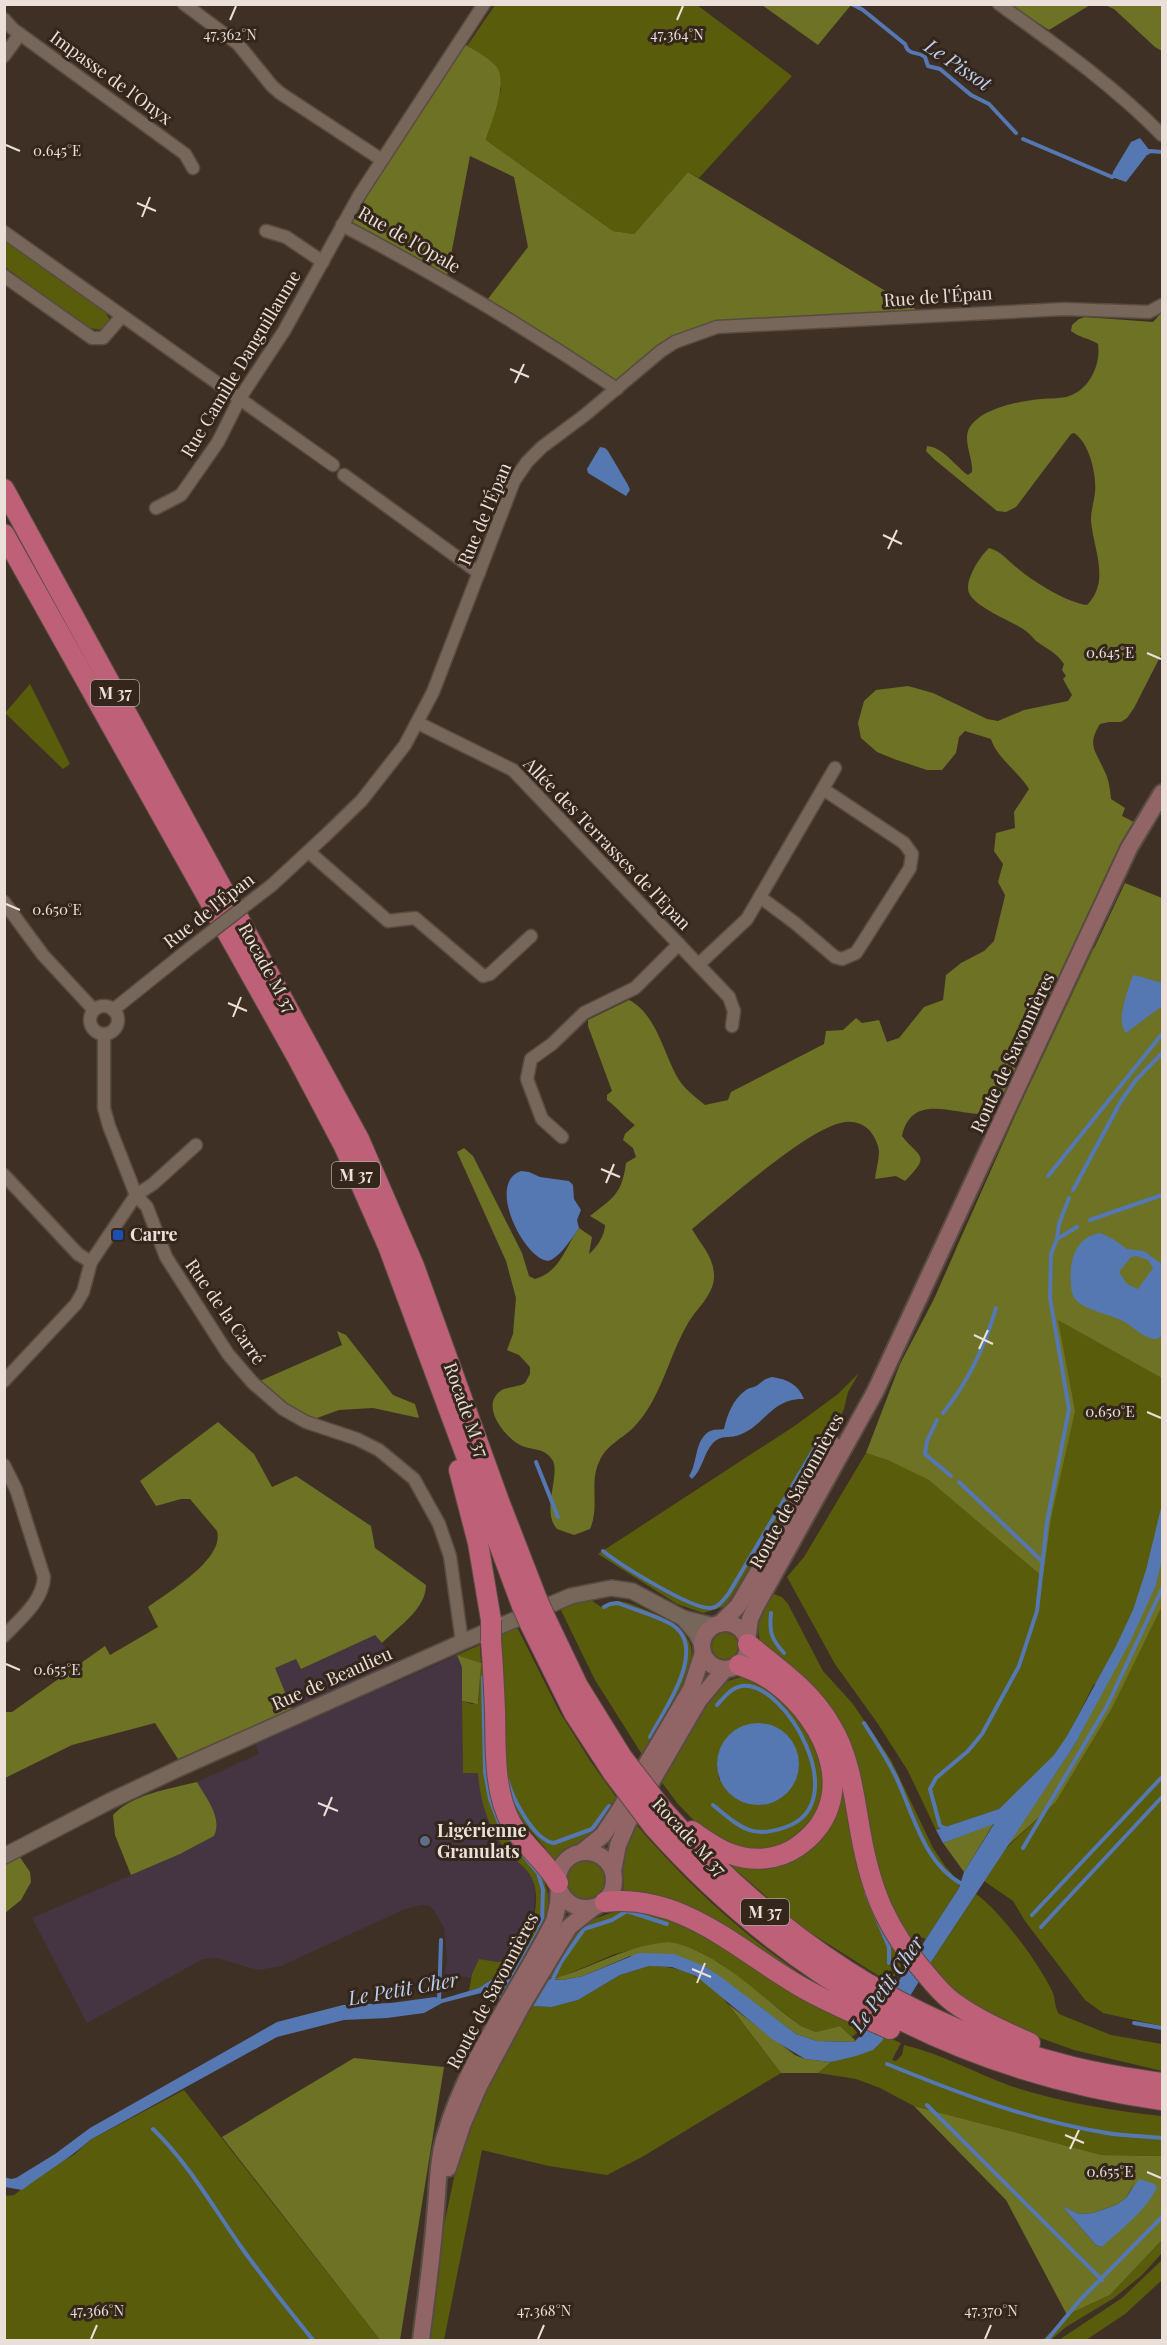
<svg xmlns="http://www.w3.org/2000/svg" width="1167" height="2345" viewBox="0 0 1167 2345" font-family="'Playfair Display',serif">
<style>
.industrial{fill:#453542}
.green{fill:#585c0b;fill-rule:evenodd}
.forest{fill:#6d7225;fill-rule:evenodd}
.water{fill:#5578b2;fill-rule:evenodd}
.lines{fill:none;stroke-linecap:round;stroke-linejoin:round}
.stream{stroke:#5578b2;stroke-width:4}
.minor-casing{stroke:#584c42;stroke-width:15}
.tertiary-casing{stroke:#584c42;stroke-width:18}
.secondary-casing{stroke:#584c42;stroke-width:20}
.trunk-casing{stroke:#584c42;stroke-width:22}
.minor{stroke:#77665a;stroke-width:12}
.tertiary{stroke:#77665a;stroke-width:15}
.secondary{stroke:#916465;stroke-width:16}
.trunk{stroke:#be6078;stroke-width:20}
.minor-bridge-casing{stroke:#584c42;stroke-width:15;stroke-linecap:butt}
.trunk-bridge-casing{stroke:#584c42;stroke-width:22;stroke-linecap:butt}
.minor-bridge{stroke:#77665a;stroke-width:12}
.trunk-bridge{stroke:#be6078;stroke-width:20}
.ticks{fill:none;stroke:#eae0d9;stroke-width:2}
.transit-dot{fill:#1a4fb4;stroke:#34261b;stroke-width:2}
.service-dot{fill:#5c6f8a;stroke:#34261b;stroke-width:2}
.labels{text-anchor:middle;stroke-width:6;stroke-linejoin:round;paint-order:stroke}
.shield{fill:#34261b;stroke:#b3a8a0;stroke-width:1.5}
.shield-label{font-size:16px;font-weight:bold;fill:#eae0d9}
.street-label{font-size:18px;fill:#eae0d9;stroke:#34261b}
.poi-label{font-size:18px;font-weight:bold;fill:#eae0d9;stroke:#34261b;text-anchor:start}
.water-label{font-size:20px;font-style:italic;fill:#bbcff1;stroke:#34261b}
.ticks-label{font-size:15px;text-anchor:middle;fill:#eae0d9;stroke:#34261b;stroke-width:6;stroke-linejoin:round;paint-order:stroke}
</style>
<rect width="100%" height="100%" fill="#3f3025"/>
<g class="industrial">
<polygon points="375,1635 397,1662 292,1709 274,1668 296,1659 301,1669"/>
<polygon points="457,1655 462,1667 463,1773 478,1772 485,1811 497,1837 533,1879 535,1895 533,1921 513,1959 497,1962 479,1960 471,1978 445,1973 447,1959 444,1928 434,1910 428,1905 421,1905 405,1909 281,1966 258,1970 217,1958 203,1959 87,2023 32,1918 180,1854 214,1836 216,1817 197,1782 259,1754 254,1740 385,1681 388,1686"/>
</g>
<g class="green">
<polygon points="495,5 697,5 792,76 699,178 688,172 634,234 613,231 486,140 501,89 495,65 467,46"/>
<polygon points="5,240 105,312 110,320 104,330 88,328 5,267"/>
<polygon points="30,684 70,764 63,769 5,713"/>
<polygon points="1093,946 1162,1061 1162,2026 1103,2013 1085,2000 1025,1921 1013,1901 984,1881 1006,1848 1056,1802 1111,1710 1119,1691 1094,1684 1067,1737 1054,1756 999,1809 936,1830 908,1771 878,1724 835,1664 787,1577 804,1557 866,1453 890,1461 957,1246"/>
<polygon points="859,1373 848,1392 844,1409 837,1424 726,1606 703,1613 677,1604 598,1554 796,1425 838,1394"/>
<path d="M771,1593L782,1597L788,1604L823,1671L853,1704L891,1760L933,1848L945,1866L959,1882V1888L926,1939L920,1937L915,1948L907,1940L880,1884L863,1799L761,1643C754,1625 762,1609 771,1593Z"/>
<path d="M591,1600L601,1607C616,1595 632,1604 648,1611C703,1634 700,1656 673,1704C663,1721 653,1739 643,1756L595,1680L559,1606Z"/>
<polygon points="517,1627 559,1711 591,1762 619,1801 609,1818 586,1842 564,1849 552,1863 542,1853 546,1849 519,1817 507,1792 500,1636"/>
<circle cx="725" cy="1646" r="13"/>
<path d="M480,1645L481,1663H485L489,1769L543,1876L548,1894V1915L518,1974L504,1971L479,1988L469,1991L472,1974L479,1959L497,1962L514,1959C527,1936 543,1909 533,1881C530,1871 516,1861 509,1853C489,1831 480,1802 478,1773H463L462,1701L472,1704L479,1701L480,1663L457,1655Z"/>
<path d="M744,1676L751,1677L781,1696L812,1738L825,1771L821,1806L802,1834L774,1850L734,1848L703,1830L678,1804L660,1780L709,1697L725,1682ZM758,1723C810,1732 811,1796 758,1805L719,1779C713,1749 728,1728 758,1723Z"/>
<polygon points="839,1776 905,1960 890,1983 803,1928 723,1859 786,1859"/>
<path d="M634,1822C692,1889 752,1945 828,1991L623,1894L624,1880L619,1864Z"/>
<circle cx="587" cy="1880" r="21"/>
<path d="M976,1894C1002,1913 1038,1962 1052,1991C1056,1999 1054,2007 1059,2014L1111,2035L1162,2044V2071L1074,2050L1032,2035L982,2012L949,1987L929,1965Z"/>
<polygon points="628,1907 696,1928 865,2026 852,2037 840,2026 816,2032 801,2026 721,1964 700,1952 670,1942 660,1943 615,1954 561,1977 544,1979 566,1941 585,1922"/>
<path d="M649,1966C680,1966 696,1974 720,1994L781,2073L642,2157L607,2175L549,2166L482,2150L444,2340H428L444,2225L462,2140L472,2112L531,2006L552,2007L578,2000L620,1975Z"/>
<path d="M885,2036L901,2043L892,2060L896,2061L902,2055L904,2045C939,2053 974,2072 1008,2085C1058,2102 1110,2110 1162,2116V2156L1102,2155L914,2106L880,2088L856,2079L818,2073C823,2069 828,2063 834,2061C851,2055 875,2053 885,2036Z"/>
<polygon points="184,2090 380,2340 5,2340 4,2196 14,2195 43,2173 75,2154 90,2140"/>
<polygon points="1162,2240 1162,2253 1142,2275 1114,2298 1066,2327 1051,2340 1043,2340 1067,2315 1110,2295"/>
<polygon points="1162,2260 1162,2280 1125,2314 1086,2340 1059,2340 1122,2298"/>
</g>
<g class="forest">
<polygon points="762,5 851,5 818,45"/>
<polygon points="1010,5 1090,5 1049,30"/>
<polygon points="1105,5 1162,5 1162,51 1155,47 1114,9"/>
<path d="M460,41C471,49 487,56 496,66C509,82 491,122 486,140L613,231L634,234L688,172L927,316L775,324L688,336L617,389L484,304L528,247L514,177L470,156L446,281L342,225Z"/>
<path d="M1162,312V653L1134,708L1127,718L1121,722H1109L1100,724C1087,745 1095,750 1104,770C1109,779 1110,789 1111,799L1125,808L1122,816L1134,822L1002,1096L983,1114C953,1115 912,1092 902,1136C919,1158 932,1154 905,1181L896,1176L875,1179C876,1170 879,1160 879,1151C878,1144 875,1137 870,1131C864,1124 854,1121 845,1122C810,1126 723,1204 692,1229C701,1245 715,1258 714,1278C713,1296 695,1310 687,1325C668,1358 661,1399 634,1427C622,1439 606,1445 599,1462C589,1484 600,1507 590,1529L574,1535L557,1529C541,1512 560,1476 553,1461C545,1447 532,1451 520,1445C505,1437 481,1408 499,1392C506,1386 517,1388 525,1383L530,1374V1367L519,1355L507,1350L513,1334L516,1298L506,1261L457,1152L464,1148L473,1156L522,1253L529,1276L535,1279C561,1271 564,1249 579,1228L592,1237L589,1254C597,1247 605,1235 605,1225L590,1216C613,1198 622,1194 626,1163L636,1157L633,1148L623,1140L625,1134L635,1125C624,1117 618,1108 607,1100V1095L612,1091L588,1026V1020L629,1000C655,1013 663,1050 676,1075C682,1087 694,1096 705,1105L728,1100L731,1092L824,1044L826,1031L843,1030L856,1018L862,1023L879,1020L887,1042L899,1038L924,1007L943,1000L946,975L961,963L984,951L994,941L1004,900L1005,895L998,882L1003,864L994,851L996,833L1015,828L1014,812L1029,789C1018,771 996,757 991,739L965,731L959,737L956,753L942,770H927L894,759L877,752L861,738L858,723L864,701L876,690L908,686L933,693L987,719L998,721L1024,710L1068,701L1072,695L1063,679L1066,676L1062,670L1064,664C1055,651 1048,650 1036,641C1033,638 1030,634 1026,631C1012,621 976,608 969,593C964,581 980,556 989,548C1001,551 1007,560 1016,567C1031,580 1067,603 1087,605C1111,581 1093,549 1091,520C1091,510 1094,502 1095,492C1097,475 1089,442 1074,433L1071,434L1016,507L1006,512L997,511L934,459L926,451L927,446C943,447 955,466 968,475L972,472C973,459 964,443 968,431C977,408 1021,401 1041,399C1050,398 1061,399 1069,396C1090,389 1101,364 1098,344C1089,338 1080,338 1071,331L1072,325L1079,319L1085,317L1153,322Z"/>
<polygon points="1125,883 1162,898 1162,1378 1058,1320 1075,1411 1051,1518 1043,1577 929,1480 890,1461 866,1453 900,1364 934,1299 1018,1109"/>
<polygon points="337,1331 346,1335 393,1395 415,1404 419,1418 373,1408 339,1410 306,1422 253,1384 342,1345"/>
<path d="M218,1422L254,1454L272,1487L296,1476L371,1526L375,1548L426,1585C426,1609 398,1627 382,1643L375,1635L301,1669L296,1659L275,1668L292,1709L178,1759L155,1723L72,1745L5,1778V1712H12L105,1646L110,1655L158,1627L148,1607C167,1593 225,1559 217,1531L190,1499H181L156,1506L140,1481Z"/>
<polygon points="1162,1558 1162,1606 1111,1710 1056,1802 1006,1847 1075,1744 1156,1585"/>
<polygon points="457,1655 481,1663 478,1704 462,1701 462,1667"/>
<path d="M197,1782C206,1798 223,1818 214,1836L180,1854L131,1875L115,1835L113,1815C133,1794 169,1789 197,1782Z"/>
<polygon points="994,1823 964,1872 943,1843"/>
<polygon points="15,1850 30,1872 31,1882 21,1900 5,1913 5,1856"/>
<path d="M670,1942C720,1952 760,1997 801,2026L816,2032L840,2026L855,2040L854,2042L817,2041L796,2034L704,1966L630,1956L583,1976L563,1980L553,1979C592,1968 629,1944 670,1942Z"/>
<polygon points="728,2004 795,2055 805,2059 831,2062 818,2073 781,2073"/>
<polygon points="354,2058 444,2067 400,2340 380,2340 222,2137"/>
<path d="M914,2106L1102,2155L1162,2156V2240L1110,2295L1067,2315L1006,2200ZM1135,2182L1102,2247L1096,2245L1063,2207L1079,2214L1093,2213L1116,2205L1126,2198Z"/>
</g>
<g class="water">
<polygon points="1140,138 1150,151 1126,182 1112,177 1113,172 1131,142"/>
<polygon points="600,447 605,448 608,451 628,485 630,490 626,496 588,473 587,469"/>
<path d="M1135,975L1162,983V1006L1126,1033C1115,1022 1128,991 1132,977Z"/>
<path d="M521,1171L529,1172L540,1177L569,1181L573,1185L574,1199L581,1210L577,1220L579,1228C572,1238 562,1254 551,1260C530,1269 483,1184 521,1171Z"/>
<path d="M1100,1233L1113,1239L1127,1249L1144,1251L1162,1264V1335C1159,1339 1155,1340 1150,1338C1140,1335 1132,1326 1123,1321C1109,1314 1087,1311 1076,1300C1072,1295 1071,1290 1071,1283C1069,1262 1075,1237 1100,1233ZM1136,1256L1148,1260L1153,1268L1138,1289L1127,1284L1119,1272L1131,1257Z"/>
<path d="M772,1377C787,1379 798,1384 804,1399C771,1398 764,1427 739,1435C729,1439 722,1434 713,1443C703,1454 703,1469 692,1479L689,1476C698,1463 694,1440 710,1431C714,1429 720,1430 724,1429C727,1415 733,1399 746,1390C750,1387 755,1388 759,1384C764,1380 765,1379 772,1377Z"/>
<path d="M1162,1504V1559L1156,1585L1131,1640L1075,1744L933,1959L882,2041L873,2050L856,2056L831,2062L805,2059L772,2039L696,1976L672,1967L649,1966L620,1975L578,2000L552,2007L531,2006L481,1993L442,2003L424,2013L387,2018L344,2020L277,2037L90,2140C69,2159 44,2173 22,2190L5,2187L4,2177L11,2179L16,2178L55,2154L90,2128L277,2022L343,2005L391,2003L435,1997L442,1999L479,1988L504,1971L544,1979L563,1980L583,1976L639,1953L674,1954L704,1966L721,1977L796,2034L817,2041L854,2042L869,2027L959,1888L964,1872L994,1824L943,1843L936,1830L999,1809L1054,1755L1067,1736L1116,1646L1133,1610L1146,1570Z"/>
<circle cx="758" cy="1764" r="41"/>
<path d="M1139,2179L1154,2184L1157,2187C1146,2211 1121,2229 1102,2247L1096,2245L1062,2206L1079,2214L1093,2213L1116,2205L1126,2198Z"/>
</g>
<g class="lines">
<g class="stream">
<path d="M852,4L863,10L905,44C909,57 916,50 925,57L928,66L940,69L971,95L989,104L1016,133"/>
<polyline points="1023,139 1112,177 1116,175"/>
<polyline points="1147,153 1150,151 1162,152"/>
<polyline points="1048,1176 1162,1034"/>
<polyline points="1073,1190 1121,1101 1136,1080 1162,1053"/>
<polyline points="1090,1220 1162,1195"/>
<polyline points="1057,1238 1059,1224 1069,1198"/>
<path d="M943,1413C968,1382 985,1346 996,1308"/>
<polyline points="937,1420 927,1441 925,1454 951,1476"/>
<polyline points="536,1462 558,1517"/>
<polyline points="959,1482 1042,1561"/>
<path d="M603,1551C619,1564 692,1610 711,1608C719,1607 724,1599 729,1593L820,1439"/>
<path d="M604,1607L610,1604L618,1603C635,1610 655,1615 671,1624C710,1647 664,1710 650,1737"/>
<path d="M771,1613C769,1631 771,1639 784,1653"/>
<polyline points="483,1677 485,1772 490,1799 501,1828 538,1873 543,1890 542,1921 538,1932 513,1976"/>
<path d="M864,1723C875,1740 886,1757 895,1775C913,1812 923,1863 962,1884"/>
<path d="M507,1778C511,1796 534,1841 554,1843L592,1829L609,1806"/>
<path d="M713,1805C739,1826 751,1840 786,1827C855,1803 785,1680 742,1686C731,1688 724,1697 717,1705"/>
<polyline points="945,1828 940,1826 930,1789 936,1778 968,1751 982,1734 1019,1666 1037,1611 1047,1522 1069,1409 1050,1298 1051,1254 1057,1239 1077,1227"/>
<polyline points="1023,1848 1107,1706 1162,1589"/>
<polyline points="866,1893 889,1947 889,1963"/>
<polyline points="1032,1915 1162,1777"/>
<polyline points="1041,1927 1162,1797"/>
<polyline points="551,1983 561,1962 584,1929 612,1920 627,1911 667,1924"/>
<polyline points="439,2001 441,1940"/>
<polyline points="1134,2023 1162,2028"/>
<path d="M887,2064C958,2093 1031,2121 1107,2133C1125,2136 1144,2136 1162,2138"/>
<polyline points="927,2105 1102,2280"/>
<path d="M153,2129C188,2163 212,2205 239,2244C262,2277 288,2309 313,2340"/>
<polyline points="1047,2340 1080,2300 1162,2217"/>
</g>
<g class="minor-casing">
<g id="minor">
<polyline points="184,4 238,44 272,86 280,93 382,160"/>
<path d="M999,4C1056,45 1113,85 1162,135"/>
<polyline points="4,19 13,29 185,154 193,168"/>
<polyline points="4,56 20,34"/>
<path d="M342,225C437,275 528,329 617,389"/>
<polyline points="266,231 286,237 323,262"/>
<polyline points="4,232 333,465"/>
<polyline points="4,276 92,338 103,338 122,316"/>
<polyline points="344,475 479,573"/>
<polyline points="156,508 181,495 218,442 240,398 284,331 360,194 484,4"/>
<polyline points="418,723 513,770 729,997 734,1011 732,1026"/>
<polyline points="309,852 388,921 415,918 483,976 490,974 531,936"/>
<polyline points="272,885 327,834 362,800 405,745 433,692 514,481 527,462 542,447 585,415 661,351 675,342 717,327 1064,309 1149,312 1162,305"/>
<polyline points="760,897 795,923 835,957 842,959 856,953 910,868 912,854 904,843 823,789"/>
<polyline points="4,902 43,955 94,1010"/>
<polyline points="699,964 747,919 835,768"/>
<circle cx="104" cy="1020" r="14"/>
<polyline points="113,1010 189,949"/>
<polyline points="104,1034 104,1108 109,1126 136,1195 147,1207 166,1257 228,1354 253,1383 283,1409 306,1422 357,1439 379,1450 414,1479 439,1524 450,1556 462,1642"/>
<polyline points="562,1137 542,1119 527,1079 531,1059 552,1044 584,1013 635,988 679,944"/>
<polyline points="4,1175 78,1254 91,1262"/>
<polyline points="4,1381 76,1304 83,1292 91,1262 136,1195 153,1184 196,1145"/>
<path d="M4,1465L16,1489L44,1577C43,1601 20,1619 4,1636"/>
</g>
</g>
<g class="tertiary-casing">
<g id="tertiary">
<polyline points="683,1618 715,1626"/>
<polyline points="4,1856 110,1801 180,1768 462,1642 571,1596 611,1588 632,1591 683,1618 696,1633 702,1645"/>
</g>
</g>
<g class="secondary-casing">
<g id="secondary">
<circle cx="725" cy="1646" r="23"/>
<polyline points="720,1624 738,1606 833,1445"/>
<polyline points="747,1640 750,1619 756,1606 875,1392 1129,848 1162,793"/>
<circle cx="586" cy="1880" r="28"/>
<polyline points="582,1852 603,1835 619,1811 691,1689 703,1653"/>
<polyline points="613,1871 618,1845 628,1822 699,1700 725,1669"/>
<polyline points="448,2168 463,2123 479,2086 521,2007 569,1927 594,1907"/>
<path d="M421,2340C426,2300 432,2259 435,2218C438,2191 437,2163 445,2136C468,2058 518,1993 554,1921L558,1904L559,1887"/>
</g>
</g>
<g class="trunk-casing">
<g id="trunk">
<polyline points="4,489 359,1139 414,1266 499,1501 537,1599"/>
<polyline points="4,534 297,1057 344,1146 388,1246 522,1606"/>
<polyline points="459,1470 478,1543 491,1620"/>
<polyline points="545,1617 578,1686 622,1757"/>
<polyline points="530,1624 574,1713 613,1773"/>
<path d="M491,1641C493,1664 494,1688 495,1711C496,1748 493,1791 512,1825C524,1846 546,1861 558,1883"/>
<path d="M748,1644C778,1669 811,1690 831,1726C851,1759 854,1798 861,1835C871,1891 887,1930 925,1973C934,1984 942,1994 953,2002C976,2019 1003,2031 1030,2043"/>
<path d="M663,1810C774,1937 907,2027 1073,2067C1102,2074 1133,2079 1162,2083"/>
<path d="M653,1826C791,1981 957,2071 1162,2100"/>
<path d="M692,1831C705,1840 717,1849 731,1854C753,1862 778,1860 797,1847C862,1802 828,1722 775,1683C764,1674 752,1670 739,1665"/>
<path d="M605,1902C683,1893 740,1952 803,1988C831,2004 861,2016 890,2029"/>
</g>
</g>
<use href="#minor" class="minor"/>
<use href="#tertiary" class="tertiary"/>
<use href="#secondary" class="secondary"/>
<use href="#trunk" class="trunk"/>
<g class="minor-bridge-casing">
<polyline id="minor-bridge" points="189,949 272,885"/>
</g>
<g class="trunk-bridge-casing">
<g id="trunk-bridge">
<polyline points="537,1599 545,1617"/>
<polyline points="522,1606 530,1624"/>
<polyline points="491,1620 491,1641"/>
<polyline points="622,1757 663,1810"/>
<polyline points="613,1773 653,1826"/>
</g>
</g>
<use href="#minor-bridge" class="minor-bridge"/>
<use href="#trunk-bridge" class="trunk-bridge"/>
</g>
<path class="ticks" d="M230,20L236,6M677,20L683,6M6,145L20,151M137,203L156,211M142,217L150,197M510,369L529,377M515,383L524,364M883,535L902,544M888,549L897,530M1147,653L1161,659M6,904L20,910M228,1003L247,1011M233,1017L241,997M601,1169L620,1177M606,1183L614,1164M974,1335L993,1344M979,1349L988,1330M1147,1412L1161,1418M6,1664L20,1670M318,1803L338,1811M324,1816L332,1797M692,1969L711,1977M697,1983L705,1963M1065,2135L1084,2143M1070,2149L1079,2130M1147,2172L1161,2178M91,2339L97,2325M538,2339L544,2325M985,2339L991,2325"/>
<rect class="transit-dot" x="112" y="1229" width="12" height="12" rx="3"/>
<circle class="service-dot" cx="425" cy="1841" r="6"/>
<g class="labels">
<g class="shield">
<rect x="91" y="680" width="48" height="26" rx="4.5"/>
<rect x="332" y="1162" width="48" height="26" rx="4.5"/>
<rect x="741" y="1899" width="48" height="26" rx="4.5"/>
</g>
<g class="shield-label">
<text x="115" y="699">M 37</text>
<text x="356" y="1181">M 37</text>
<text x="765" y="1918">M 37</text>
</g>
<g class="street-label">
<text transform="translate(111 78) rotate(36)" y="6">Impasse de l'Onyx</text>
<text transform="translate(409 240) rotate(30)" y="6">Rue de l'Opale</text>
<text transform="translate(938 297) rotate(-4)" y="6">Rue de l'Épan</text>
<text transform="translate(241 364) rotate(-59)" y="6">Rue Camille Danguillaume</text>
<text transform="translate(485 514) rotate(-67)" y="6">Rue de l'Épan</text>
<text transform="translate(607 844) rotate(46)" y="6">Allée des Terrasses de l'Epan</text>
<text transform="translate(209 911) rotate(-38)" y="6">Rue de l'Épan</text>
<text transform="translate(267 968) rotate(61)" y="6">Rocade M 37</text>
<text transform="translate(1013 1053) rotate(-65)" y="6">Route de Savonnières</text>
<text transform="translate(225 1312) rotate(55)" y="6">Rue de la Carré</text>
<text transform="translate(466 1410) rotate(70)" y="6">Rocade M 37</text>
<text transform="translate(797 1491) rotate(-61)" y="6">Route de Savonnières</text>
<text transform="translate(332 1679) rotate(-24)" y="6">Rue de Beaulieu</text>
<text transform="translate(689 1837) rotate(47)" y="6">Rocade M 37</text>
<text transform="translate(493 1991) rotate(-62)" y="6">Route de Savonnières</text>
</g>
<g class="poi-label">
<text x="130" y="1241">Carre</text>
<text x="437" y="1837">Ligérienne<tspan x="437" dy="21">Granulats</tspan></text>
</g>
<g class="water-label">
<text transform="translate(958 65) rotate(34)" y="7">Le Pissot</text>
<text transform="translate(887 1984) rotate(-55)" y="7">Le Petit Cher</text>
<text transform="translate(403 1989) rotate(-10)" y="7">Le Petit Cher</text>
</g>
</g>
<g class="ticks-label">
<text x="230" y="40">47.362°N</text>
<text x="677" y="40">47.364°N</text>
<text x="57" y="156">0.645°E</text>
<text x="1110" y="658">0.645°E</text>
<text x="57" y="915">0.650°E</text>
<text x="1110" y="1417">0.650°E</text>
<text x="57" y="1675">0.655°E</text>
<text x="1110" y="2177">0.655°E</text>
<text x="97" y="2316">47.366°N</text>
<text x="544" y="2316">47.368°N</text>
<text x="991" y="2316">47.370°N</text>
</g>
<rect width="1167" height="2345" fill="none" stroke="#eae0d9" stroke-width="12"/>
</svg>
